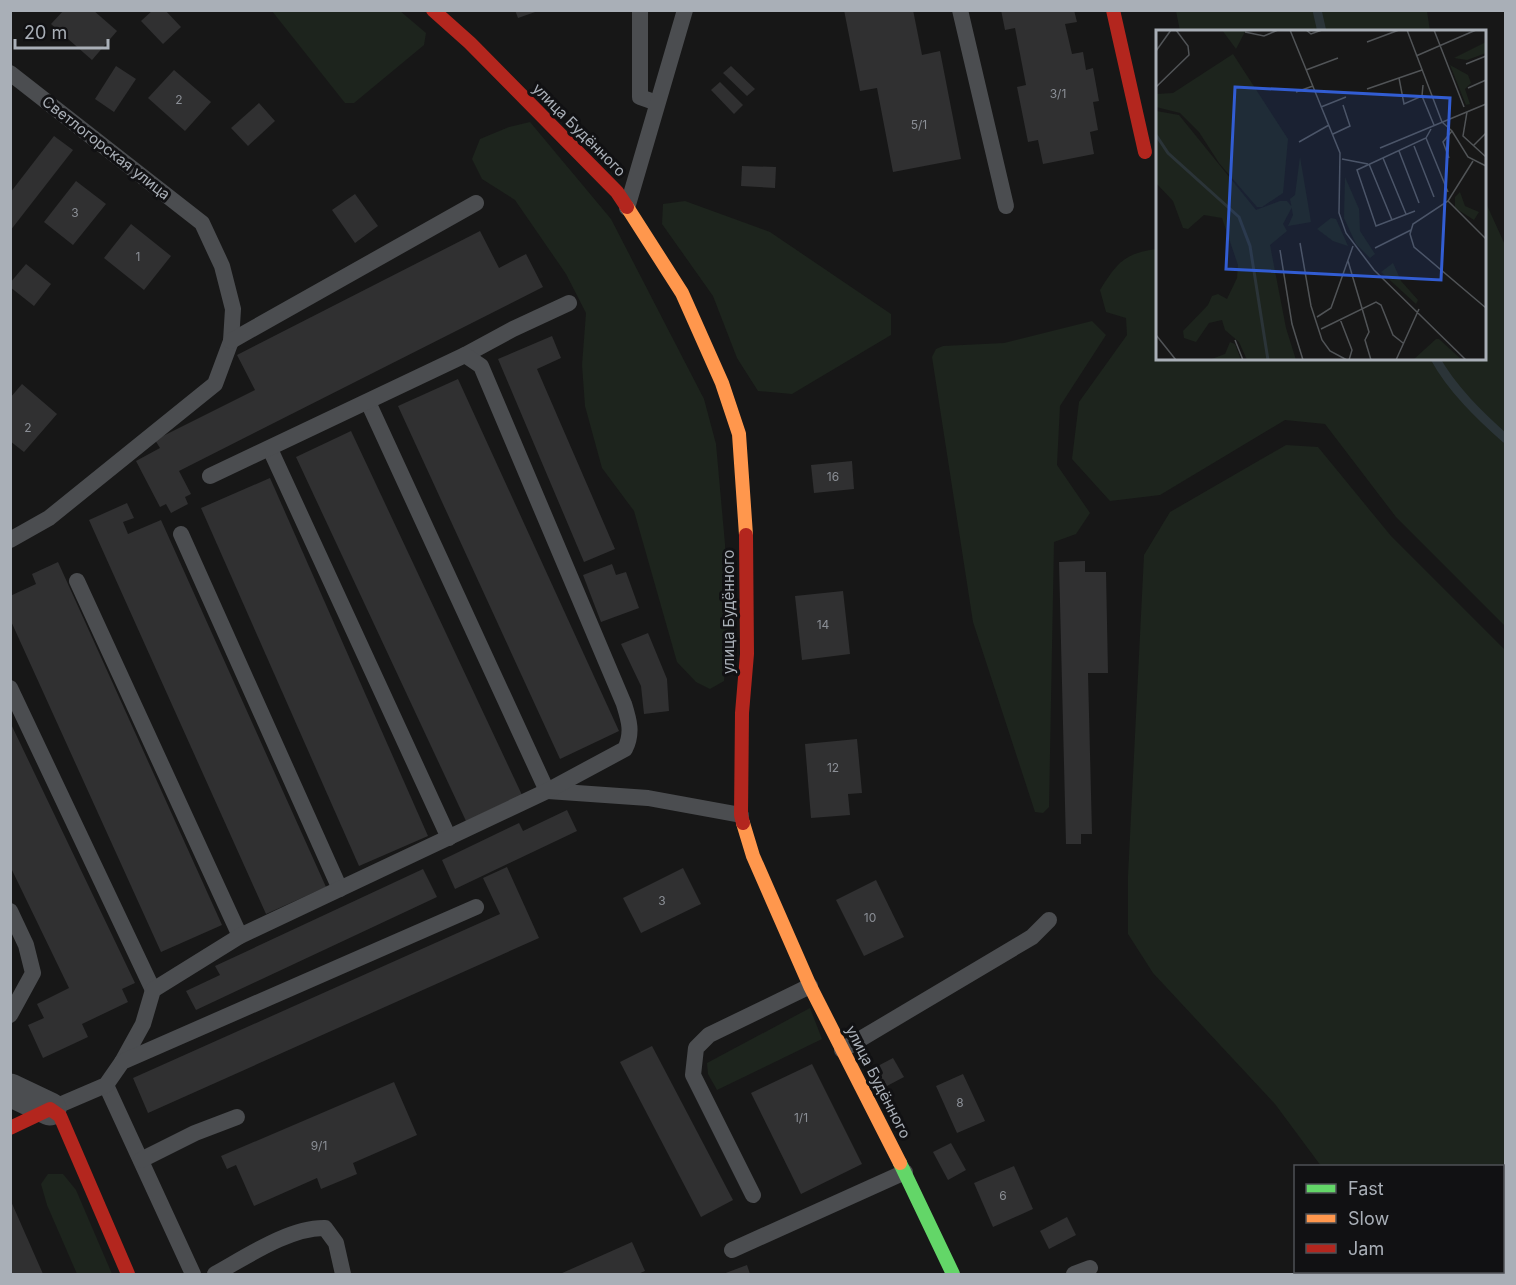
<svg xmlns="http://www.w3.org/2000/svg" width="1516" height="1285" viewBox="0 0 1516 1285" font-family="Inter,sans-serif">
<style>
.green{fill:#1d241d}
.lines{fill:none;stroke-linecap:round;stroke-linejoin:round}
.stream{stroke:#2b3438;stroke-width:9}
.building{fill:#303031}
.lane{stroke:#4b4d50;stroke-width:16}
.street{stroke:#4b4d50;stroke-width:33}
.fast{stroke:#63d668;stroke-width:14}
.slow{stroke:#ff974d;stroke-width:14}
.jam{stroke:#b3261e;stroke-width:14}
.labels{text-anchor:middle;stroke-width:6;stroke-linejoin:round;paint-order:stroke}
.number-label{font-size:12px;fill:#8b8f96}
.street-label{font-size:15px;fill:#a9afb7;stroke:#111113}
.inset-river{fill:none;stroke:#2b3438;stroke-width:3}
.inset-road{fill:none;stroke:#515457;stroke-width:1.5}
.view{fill:#325dd3;fill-opacity:0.15;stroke:#325dd3;stroke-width:3}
.inset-edge{fill:none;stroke:#a9afb7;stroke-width:3}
</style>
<rect width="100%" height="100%" fill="#171717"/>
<g class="green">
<polygon points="272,11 400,11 426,33 424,45 354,103 345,103"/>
<polygon points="1176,11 1427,11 1430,31 1180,31"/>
<polygon points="530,122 611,219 704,399 716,444 725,544 728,622 724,681 710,689 696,682 677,662 634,511 602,468 585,406 582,365 586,313 566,274 515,200 482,179 472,159 480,139 509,127"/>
<polygon points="685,201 770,232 891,314 891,335 792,394 758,391 737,358 713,296 662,224 663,204"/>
<path d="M1485,201L1506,247L1505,626L1396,517L1325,424L1285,420L1160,495L1110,501L1072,459L1079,402L1127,335L1126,318L1106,312L1100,290C1117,263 1124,253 1157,249L1158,358H1484Z"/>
<polygon points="1092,321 1106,335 1060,406 1057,465 1090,513 1076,534 1054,542 1049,807 1043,813 1035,812 973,622 932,357 936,349 943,346 1004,343"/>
<polygon points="1286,445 1318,447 1391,536 1505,650 1505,1274 1391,1274 1389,1272 1502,1272 1502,1166 1321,1166 1275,1104 1153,973 1128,934 1128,876 1144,555 1170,512"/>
<polygon points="810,1008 822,1039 717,1090 708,1074 707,1063"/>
<polygon points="48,1174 63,1174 76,1190 112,1274 77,1274 47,1205 41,1184"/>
</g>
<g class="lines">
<g class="stream">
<polyline points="1317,10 1322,32"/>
<path d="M1435,358C1452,389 1480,416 1506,439"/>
</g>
</g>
<g class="building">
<polygon points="64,10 93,10 117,31 92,60 51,24"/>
<polygon points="153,10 165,10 181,27 163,44 141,21"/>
<polygon points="515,10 538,10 538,11 518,18"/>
<polygon points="844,10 913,10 922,55 940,51 961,159 893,172 877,88 860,91"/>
<polygon points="1001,10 1074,10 1077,22 1065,24 1072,54 1083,52 1086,70 1093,68 1099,101 1093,102 1098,130 1090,132 1094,154 1043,164 1038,140 1028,142 1017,87 1026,85 1015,28 1005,30"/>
<polygon points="116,66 136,79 114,112 95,99"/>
<polygon points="731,66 755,89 747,96 723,73"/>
<polygon points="174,70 211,102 185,131 148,98"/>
<polygon points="720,82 743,105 734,114 711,90"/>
<polygon points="259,103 275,121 248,146 231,128"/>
<polygon points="54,136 73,150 10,231 10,193"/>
<polygon points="742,166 776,167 775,188 741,186"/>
<polygon points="76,181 106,204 73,245 44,222"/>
<polygon points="355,194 378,226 355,243 332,210"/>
<polygon points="131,224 171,256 144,290 104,258"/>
<polygon points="480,231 499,268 526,254 543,287 179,471 191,494 185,497 188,504 171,513 166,504 160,507 136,461 160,448 155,440 255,390 237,355"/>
<polygon points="26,264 51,284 34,306 10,287 10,283"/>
<polygon points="552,336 561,358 537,369 615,549 584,562 498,359"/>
<polygon points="458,379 619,731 560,759 398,406"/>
<polygon points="22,384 57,414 24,452 10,441 10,398"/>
<polygon points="351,431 522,795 466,821 296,457"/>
<polygon points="852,461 854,489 814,493 811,465"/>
<polygon points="270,478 428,836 359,866 201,508"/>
<polygon points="127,503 134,518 123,522 128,534 161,520 326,887 266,914 89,520"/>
<polygon points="1085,561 1085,572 1106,572 1108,673 1088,673 1092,834 1081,834 1081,844 1066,844 1059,562"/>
<polygon points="58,562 222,925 161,952 10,619 10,596 36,584 32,574"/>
<polygon points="612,564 616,575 626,572 639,608 601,622 583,575"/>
<polygon points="843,591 850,654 802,660 795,596"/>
<polygon points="648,633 667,679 669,711 644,714 641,686 621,644"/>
<polygon points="10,722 135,983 122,989 128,1002 82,1024 88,1037 43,1058 28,1025 44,1018 37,1004 69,988 10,866"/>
<polygon points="857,739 862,793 848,794 850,815 811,818 805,744"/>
<polygon points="567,810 577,831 455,889 442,860 519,823 523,831"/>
<polygon points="507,867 539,938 148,1113 133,1078 500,914 483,878"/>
<polygon points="683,868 701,904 641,933 623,898"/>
<polygon points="423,869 437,897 196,1010 186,991 220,975 215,966"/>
<polygon points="876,880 904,937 864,956 836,900"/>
<polygon points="652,1046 733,1200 701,1217 620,1062"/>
<polygon points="893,1058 904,1077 885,1087 874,1068"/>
<polygon points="812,1064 862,1164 801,1194 751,1093"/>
<polygon points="963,1074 985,1121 957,1133 936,1086"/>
<polygon points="394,1082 417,1135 353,1163 357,1174 321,1189 317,1178 254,1206 236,1165 227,1169 221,1156"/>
<polygon points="951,1143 966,1170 948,1180 933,1152"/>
<polygon points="1014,1166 1033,1209 993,1227 974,1183"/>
<polygon points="10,1199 43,1274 10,1274"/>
<polygon points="1067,1217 1076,1235 1049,1249 1040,1231"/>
<polygon points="632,1242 645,1271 638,1274 560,1274"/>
<polygon points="747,1265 750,1274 723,1274"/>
</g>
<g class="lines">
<g class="lane">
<polyline points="640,10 640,97 657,103"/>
<polyline points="960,10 1006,206"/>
<polyline points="10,73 202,223 222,266 233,309 231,341 215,384 49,518 10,540"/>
<polyline points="627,208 685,10"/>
<polyline points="231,341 476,203"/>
<polyline points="465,355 513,329 569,303"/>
<polyline points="368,402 547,791"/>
<polyline points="270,449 449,838"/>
<polyline points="181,534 340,889"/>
<polyline points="77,581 240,936"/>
<polyline points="10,688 153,990"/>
<polyline points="548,791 648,798 741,815"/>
<polyline points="10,911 26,945 33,973 10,1015"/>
<polyline points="842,1050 1032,937 1049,920"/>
<path d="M122,1062L143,1024L153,990L240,936L547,791L625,749C633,733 629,720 624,704L481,366L465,355L210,476"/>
<polyline points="106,1085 193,1274"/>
<polyline points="50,1109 106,1085 122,1062 476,907"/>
<polyline points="141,1160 195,1133 237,1117"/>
<polyline points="753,1195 693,1075 696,1048 709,1035 810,986"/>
<polyline points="732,1250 905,1172"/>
<path d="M215,1274C246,1257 290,1227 325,1228L336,1243L343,1274"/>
<polyline points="1074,1274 1090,1268"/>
</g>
<polyline class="street" points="10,1090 50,1109"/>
<polyline class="fast" points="900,1163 953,1274"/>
<g class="slow">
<polyline points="627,207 682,293 722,383 739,434 746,535"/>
<polyline points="743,823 753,856 810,986 900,1163"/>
</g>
<g class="jam">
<polyline points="433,10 470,43 617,192 627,207"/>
<polyline points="1113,10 1145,152"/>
<polyline points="743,823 741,815 742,713 747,654 746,535"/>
<polyline points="10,1128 50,1109 60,1116 128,1274"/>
</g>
</g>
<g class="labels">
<g class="number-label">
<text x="1058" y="98">3/1</text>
<text x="179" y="104">2</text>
<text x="919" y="129">5/1</text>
<text x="75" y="217">3</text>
<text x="138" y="261">1</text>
<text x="28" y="432">2</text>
<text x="833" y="481">16</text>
<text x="823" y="629">14</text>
<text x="833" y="772">12</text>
<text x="662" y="905">3</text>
<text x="870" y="922">10</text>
<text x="960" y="1107">8</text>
<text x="801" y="1122">1/1</text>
<text x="319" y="1150">9/1</text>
<text x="1003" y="1200">6</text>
</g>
<g class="street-label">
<text transform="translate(579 130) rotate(45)" y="5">улица Будённого</text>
<text transform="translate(106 148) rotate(38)" y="5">Светлогорская улица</text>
<text transform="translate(729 612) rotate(-90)" y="5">улица Будённого</text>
<text transform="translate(878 1082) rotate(63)" y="5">улица Будённого</text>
</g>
</g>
<g transform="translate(1156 30)">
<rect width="330" height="330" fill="#171717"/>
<path d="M66,0H90L80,19ZM330,12V23L311,30L298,28ZM77,24L132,109L127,163L106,177H101L63,133L43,102L24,83L0,77V64L17,63ZM294,35L312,45L315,53L309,59L314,74L310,75ZM0,81L23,85L100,180L124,171H131L136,177L127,194L131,201L114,215L130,298L140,330H91L83,312L69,300L66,290L53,293L40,312L28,308L27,301L52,275L56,266L62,264L71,269L81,248L82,235L66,188L48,185L32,199L27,198L17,171L0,153ZM144,127L155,192L132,196L137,185L134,169L139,165ZM189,147L203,179L204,201L219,224L214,228L200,214L188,188ZM304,162L309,176L323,182L318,190L299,178V167ZM175,188L180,189L192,216L177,211L161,199ZM237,233L245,251L262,270L260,274L225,242ZM280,309H283L306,330H257ZM74,312L79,314L85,330H53L69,324Z" fill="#1d241d"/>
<path class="inset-river" d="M0,105L12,123L83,187L94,216L112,330"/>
<path class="inset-road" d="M134,0L184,123L183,183L190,203L218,240L310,330M150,0L155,4L166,0M251,0L286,92M278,0L308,77M89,2L108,6L122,0M211,12L243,0M0,21L15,0M260,26L320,0M310,34L330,26M150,40L182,28M243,48L248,74L266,66L267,55M0,57L33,25L32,16L20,0M312,58L330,50M211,59L266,40M140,62L157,56M266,66L278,95M165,77L190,67M311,82L307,106L330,127M286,92L296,101L312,127L330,136M177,104L194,96L187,75M270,108L292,162M143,112L173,95M258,116L278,167M317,116L330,103M224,118L330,74M243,121L263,173M227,128L250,184M293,128L287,112L296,101M186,129L212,134M317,131L292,171L257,194L254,204L258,217L330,278M213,134L236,190M292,171L330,209M259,181L220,196L201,140L270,108L275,99M144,213L155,276L166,310L174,321L191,330M219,218L255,200M124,220L136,294L147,330M192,231L213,302L209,310L215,330M161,287L175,278L197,216M184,289L196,320L193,330M165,299L220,272L225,275L237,305L247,313M0,305L20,330M79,310L87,330M240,330L263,279"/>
<path class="view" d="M79,57L294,68L285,250L70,239Z"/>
<rect width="330" height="330" class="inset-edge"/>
</g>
<rect width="1516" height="1285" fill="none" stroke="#a9afb7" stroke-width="24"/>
<rect x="1294" y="1165" width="210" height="108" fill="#111113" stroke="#4e5055" stroke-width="1.5"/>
<rect x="1306" y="1184" width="30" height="9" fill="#63d668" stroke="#4e5055" stroke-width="1.5"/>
<text x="1348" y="1195" font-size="18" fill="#a9afb7">Fast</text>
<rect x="1306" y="1214" width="30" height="9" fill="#ff974d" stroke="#4e5055" stroke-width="1.5"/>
<text x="1348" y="1225" font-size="18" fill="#a9afb7">Slow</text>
<rect x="1306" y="1244" width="30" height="9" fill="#b3261e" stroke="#4e5055" stroke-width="1.5"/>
<text x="1348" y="1255" font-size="18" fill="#a9afb7">Jam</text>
<path d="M15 39v9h93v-9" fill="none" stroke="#a9afb7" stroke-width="3"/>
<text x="24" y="39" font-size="18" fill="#a9afb7" stroke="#111113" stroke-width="4.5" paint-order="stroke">20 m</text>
</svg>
